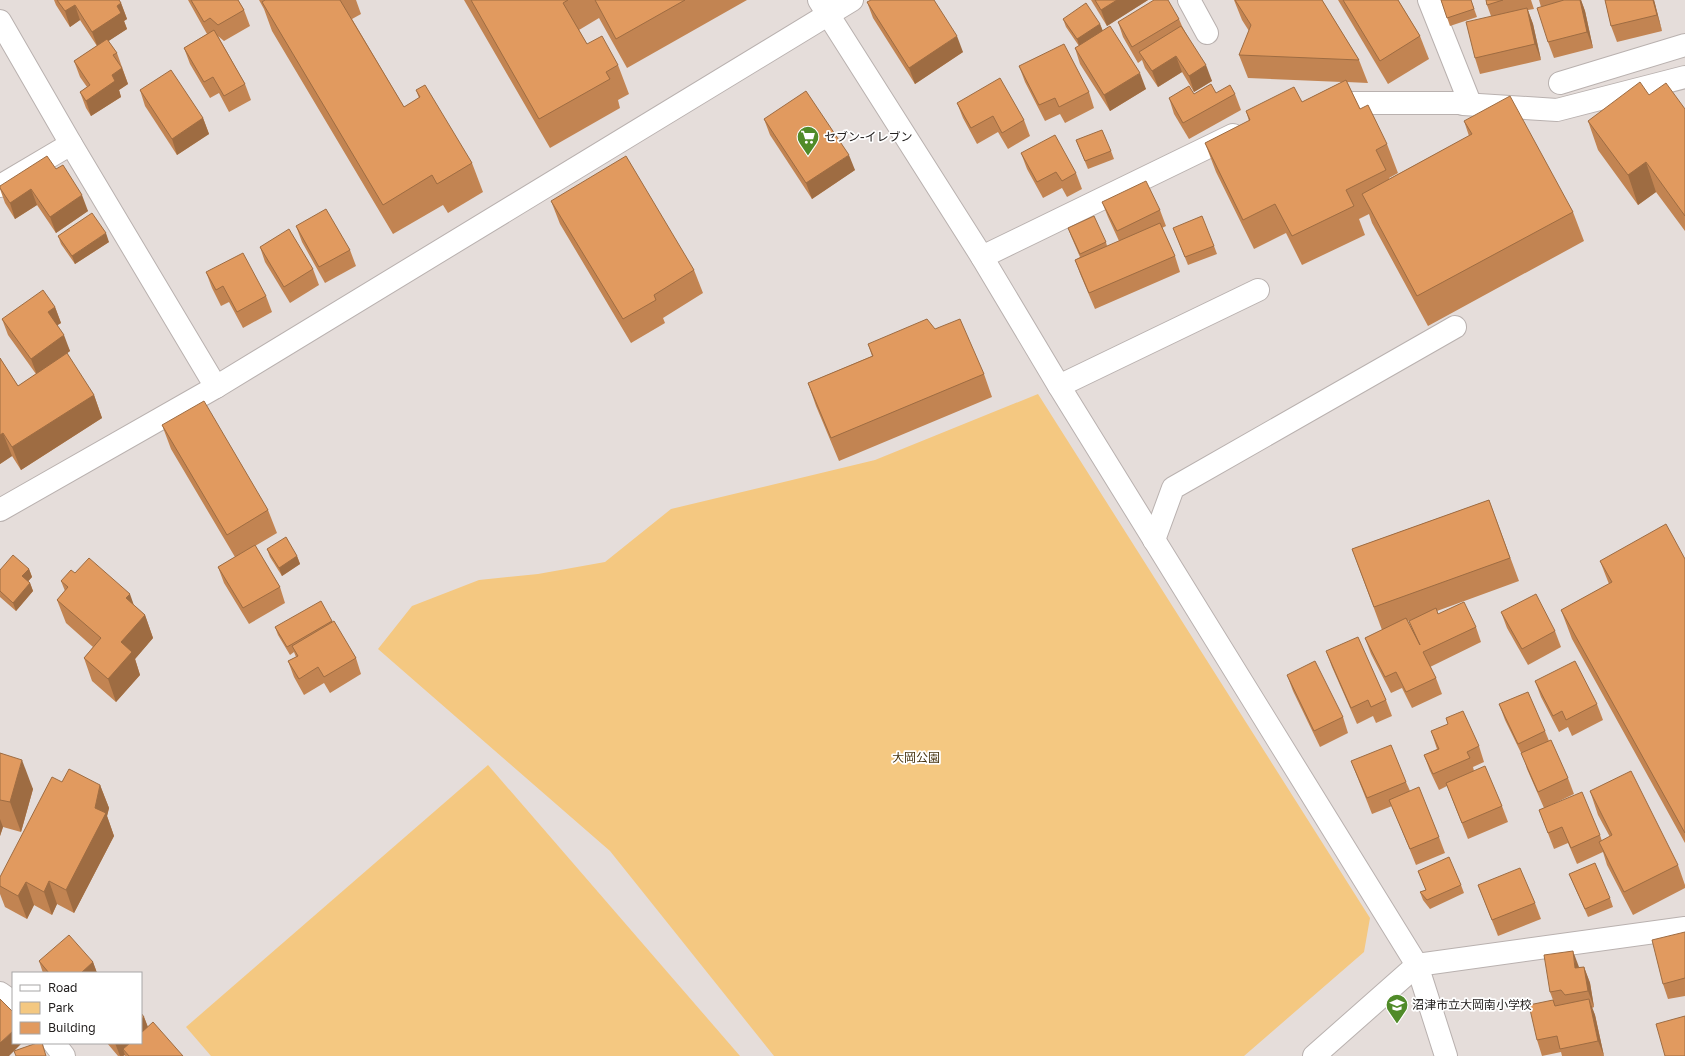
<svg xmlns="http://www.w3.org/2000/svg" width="1685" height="1056" viewBox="0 0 1685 1056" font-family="'Golos Text','Noto Sans JP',sans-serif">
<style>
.green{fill:#f4c881}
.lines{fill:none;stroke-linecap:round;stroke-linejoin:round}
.minor-casing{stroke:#b9b1af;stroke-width:24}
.minor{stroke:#fff;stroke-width:22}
.wall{fill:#c28452;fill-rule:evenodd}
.shaded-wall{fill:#9e6c42}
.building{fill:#e19a5f;stroke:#9e6c42}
.labels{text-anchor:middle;stroke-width:3.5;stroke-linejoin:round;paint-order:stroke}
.poi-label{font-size:12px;fill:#242120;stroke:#fff;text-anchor:start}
.park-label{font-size:12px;fill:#473410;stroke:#fff}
</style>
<rect width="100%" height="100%" fill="#e5ddda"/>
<g class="green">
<polygon points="1038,394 1370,918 1364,952 1244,1056 774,1056 610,851 378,649 412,606 479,580 538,574 605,562 671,509 875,460"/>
<polygon points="488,765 740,1056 211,1056 186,1027"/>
</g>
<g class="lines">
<g class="minor-casing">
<g id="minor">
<polyline points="819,0 982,257 1059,386 1417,965 1446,1056"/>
<polyline points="1189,0 1207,33"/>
<polyline points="0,21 71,144 216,387"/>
<polyline points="1560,83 1685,45"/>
<polyline points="1327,103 1470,103 1429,0"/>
<polyline points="1463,104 1557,110 1685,77"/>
<polyline points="0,186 71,144"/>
<polyline points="982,257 1233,135"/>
<polyline points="1059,386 1258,290"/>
<polyline points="0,510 216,387 852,0"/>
<polyline points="1154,540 1173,488 1455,327"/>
<polyline points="0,993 13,1002"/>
<polyline points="54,1043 64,1056"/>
<polyline points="1314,1056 1417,965 1685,928"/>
</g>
</g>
<use href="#minor" class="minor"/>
</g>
<g class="wall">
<polygon points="54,0 119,0 121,3 127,19 124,21 127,29 108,41 117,53 128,84 119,90 121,97 91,116 86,108 80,92 87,87 80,77 74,61 97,46 80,20 70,27 56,5"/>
<polygon points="188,0 238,0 244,10 250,26 224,41 218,36 245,84 251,100 229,112 219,93 210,98 190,64 184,48 207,34"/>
<polygon points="259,0 356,0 361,14 352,19 404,107 419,98 416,90 472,163 483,192 448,213 443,205 393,234 272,31 264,9"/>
<polygon points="464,0 747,0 627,68 599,18 579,30 587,44 618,65 629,94 618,100 620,108 550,148"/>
<polygon points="1091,0 1148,0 1107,26"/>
<polygon points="1234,0 1322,0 1359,60 1368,83 1347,82 1360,109 1387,144 1398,173 1389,178 1389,179 1469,136 1464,121 1573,212 1584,241 1428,326 1372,223 1369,214 1359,219 1365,235 1302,265 1286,233 1254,249 1216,172 1205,143 1249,121 1246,111 1302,102 1342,82 1248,78 1239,55 1249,31 1242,20"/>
<polygon points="1338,0 1398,0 1420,36 1429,59 1388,84"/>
<polygon points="1441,0 1471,0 1477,17 1450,26"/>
<polygon points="1486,0 1531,0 1534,9 1528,10 1533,24 1541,60 1480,74 1475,58 1491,16 1487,5"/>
<polygon points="1539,0 1581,0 1585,11 1593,48 1554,58 1548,42 1541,7"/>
<polygon points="1605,0 1654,0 1662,31 1617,42 1611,26"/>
<polygon points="867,2 963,52 915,84 873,18"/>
<polygon points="1063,19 1100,24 1103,31 1146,89 1110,111 1080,64 1075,48 1079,46 1066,27"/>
<polygon points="1179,19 1182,26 1212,81 1194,92 1182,72 1158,87 1145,68 1142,60 1138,63 1123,37 1118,22"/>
<polygon points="1019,66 1089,92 1094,108 1065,123 1060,114 1045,121 1025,82"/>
<polygon points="140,90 203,118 209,134 177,155 145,106"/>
<polygon points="1216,93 1235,94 1241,110 1189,139 1174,114 1169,98 1194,94"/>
<polygon points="957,103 1024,120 1030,136 1008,149 998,132 977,144 963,118"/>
<polygon points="1685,109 1685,231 1656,192 1638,205 1598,150 1588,121"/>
<polygon points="764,119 855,170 812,199 770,135"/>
<polygon points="1076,140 1111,151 1114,159 1088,169"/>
<polygon points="1021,153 1076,173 1082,189 1067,197 1062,188 1043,198 1027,169"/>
<polygon points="56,169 88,211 56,233 37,205 15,219 5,203 0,189 0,186"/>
<polygon points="551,201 694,270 703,293 663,318 665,323 631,343 560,224"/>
<polygon points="1102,202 1160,210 1166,226 1162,228 1175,256 1180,272 1095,309 1081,276 1075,260 1080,257 1071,236 1068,228 1106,242 1107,246 1119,241 1108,217"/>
<polygon points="296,226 350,250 356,266 325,283 302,242"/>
<polygon points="1173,228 1214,246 1217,254 1188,265"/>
<polygon points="58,236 109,242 75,264 61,244"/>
<polygon points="260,247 313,269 319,285 290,303 265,262"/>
<polygon points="206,272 266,296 272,312 243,328 229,302 221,306 212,288"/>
<polygon points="55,307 61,323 57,325 70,351 62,357 94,395 102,418 21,470 12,456 0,464 0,358 18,386 36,374 8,335 2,319"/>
<polygon points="935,329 984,374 992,397 839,461 816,406 808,383 872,356 868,344"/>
<polygon points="162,425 268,510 277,533 255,546 280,587 285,603 249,624 224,583 218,567 235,557 171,449"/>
<path d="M1489,500L1519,581L1437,611L1438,614L1476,627L1481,642L1430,667L1436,678L1442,694L1412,708L1402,688L1391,693L1371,654L1365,638L1382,630L1352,549ZM1414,619L1409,621L1414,634L1408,621Z"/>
<polygon points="267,549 297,556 300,564 282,576 270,557"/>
<polygon points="1685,559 1685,843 1572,639 1561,610 1609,584 1600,561"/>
<polygon points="29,569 32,577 28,581 30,583 33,591 16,611 0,597 0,570"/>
<polygon points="75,573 135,606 145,615 153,638 135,659 140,675 116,702 92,681 84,658 93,647 66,623 57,600 65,591 61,581"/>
<polygon points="1501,612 1555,631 1561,647 1528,665 1507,628"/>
<polygon points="332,621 356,658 361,674 330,693 324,683 304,695 294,677 288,661 296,657 294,652 290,655 278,635 275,627"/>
<polygon points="1326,651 1386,700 1392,716 1376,723 1373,716 1357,724 1332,667"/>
<polygon points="1287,675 1343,717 1348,733 1320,747 1293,691"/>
<polygon points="1535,681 1597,704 1603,720 1572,736 1568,727 1559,732 1541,697"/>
<polygon points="1499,704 1545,731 1549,741 1568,778 1574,794 1547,807 1600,835 1602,841 1610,837 1598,815 1590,791 1678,865 1685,885 1685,888 1633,915 1607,865 1603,852 1577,864 1568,843 1554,849 1539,810 1544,808 1527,769 1524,759 1505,720"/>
<polygon points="1431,731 1479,746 1484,762 1473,767 1474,771 1502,806 1508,822 1468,839 1447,786 1439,790 1430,771 1424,755 1437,749"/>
<polygon points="0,753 33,789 21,832 3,827 0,836"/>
<polygon points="1351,761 1406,782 1410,791 1439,837 1445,853 1416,865 1392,806 1372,814"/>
<polygon points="62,782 100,785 109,808 107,816 114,836 74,913 57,904 52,915 34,905 27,919 5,907 0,894 0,877"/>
<polygon points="1418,871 1461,885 1464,893 1430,909 1423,900 1420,892 1426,890"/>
<polygon points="1569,874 1610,898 1613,907 1588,917"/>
<polygon points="1478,885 1535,903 1541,919 1498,936"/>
<polygon points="1685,932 1685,996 1668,999 1663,984"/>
<polygon points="39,961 93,962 97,973 43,973"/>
<polygon points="1579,967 1579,968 1584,967 1590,983 1594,1007 1592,1008 1595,1015 1604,1056 1562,1056 1561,1052 1542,1056 1537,1040 1553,1000 1550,992"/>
<polygon points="144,1017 148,1027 183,1056 125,1056 125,1055 123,1056 118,1056 107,1043 141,1043"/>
</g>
<g class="shaded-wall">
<polygon points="1117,0 1148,0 1107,26 1101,10"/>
<polygon points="1580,0 1581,0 1585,11 1593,48 1587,32"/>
<polygon points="1653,0 1654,0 1662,31 1657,15"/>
<polygon points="121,3 127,19 124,21 127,29 98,48 92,32 117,6"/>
<polygon points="75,5 80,20 70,27 65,11"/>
<polygon points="1527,8 1533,24 1541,60 1535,44"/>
<polygon points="1100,24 1103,32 1080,48 1077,39"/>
<polygon points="957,36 963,52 915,84 909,68"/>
<polygon points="1176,56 1182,72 1158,87 1152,71"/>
<polygon points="1206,65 1212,81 1194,92 1189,76"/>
<polygon points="122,68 128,84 119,90 121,97 91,116 86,101 112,75"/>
<polygon points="1140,73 1146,89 1110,111 1104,95"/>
<polygon points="203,118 209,134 177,155 172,139"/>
<polygon points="849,155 855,170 812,199 806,183"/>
<polygon points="1646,162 1656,192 1638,205 1628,175"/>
<polygon points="31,189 37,205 15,219 10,203"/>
<polygon points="82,195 88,211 56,233 50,217"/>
<polygon points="106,233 109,242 75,264 72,256"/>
<polygon points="55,307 61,323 53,328 48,312"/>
<polygon points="64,335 70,351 37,375 31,359"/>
<polygon points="94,395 102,418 21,470 12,447"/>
<polygon points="3,433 12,456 0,464 0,435"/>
<polygon points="297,556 300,564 282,576 279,568"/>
<polygon points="29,569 32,577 25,585 22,576"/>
<polygon points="30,583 33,591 16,611 13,603"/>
<polygon points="130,594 138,617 126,598"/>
<polygon points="145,615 153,638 135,659 140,675 116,702 108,679 121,642"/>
<polygon points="22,760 33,789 21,832 10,802"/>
<polygon points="100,785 109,808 107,816 114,836 74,913 66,890 95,808"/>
<polygon points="0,819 3,827 0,836"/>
<polygon points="49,881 57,904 52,915 44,892"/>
<polygon points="26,882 34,905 27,919 18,896"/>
<polygon points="1573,951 1579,967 1581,984 1575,968"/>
<polygon points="93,962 97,973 81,973"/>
<polygon points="1584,967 1590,983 1594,1007 1588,991"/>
<polygon points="1589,999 1595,1015 1604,1056 1598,1041"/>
<polygon points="144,1017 150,1033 141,1040 141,1019"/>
<polygon points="13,1031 13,1043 22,1043 9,1056 0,1056 0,1043"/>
<polygon points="115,1043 138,1043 123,1049 125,1055 123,1056 120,1056"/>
</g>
<g class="building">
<polygon points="57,0 119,0 121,3 117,6 121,13 92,32 75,5 65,11"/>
<polygon points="191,0 238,0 244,10 218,25 210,18 204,22"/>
<polygon points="265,0 340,0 404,107 420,97 416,90 425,85 472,163 437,184 432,175 383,205 262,2"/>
<polygon points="471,0 568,0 563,3 587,44 602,36 618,65 606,72 610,79 539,119"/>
<polygon points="595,0 685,0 616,39"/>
<polygon points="871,0 934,0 957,36 909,68 867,2"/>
<polygon points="1095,0 1117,0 1101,10"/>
<polygon points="1154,0 1168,0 1179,19 1132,47 1118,22"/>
<polygon points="1235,0 1322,0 1359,60 1239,55 1251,25"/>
<polygon points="1343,0 1398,0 1420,36 1380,61"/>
<polygon points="1441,0 1471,0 1474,9 1447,18"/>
<polygon points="1486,0 1503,0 1487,5"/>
<polygon points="1564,0 1580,0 1587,32 1548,42 1537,8"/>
<polygon points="1605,0 1653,0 1657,15 1611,26"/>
<polygon points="1086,3 1100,24 1077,39 1063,19"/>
<polygon points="1527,8 1535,44 1475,58 1466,22"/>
<polygon points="1110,26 1140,73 1104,95 1075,48"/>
<polygon points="1181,26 1206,65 1189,76 1176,56 1152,71 1139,52"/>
<polygon points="214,30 245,84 224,96 213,77 204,82 184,48"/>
<polygon points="107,39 117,53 113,55 122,68 112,75 115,81 86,101 80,92 90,85 74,61"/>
<polygon points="1064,44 1089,92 1059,107 1055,98 1039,105 1019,66"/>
<polygon points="171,70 203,118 172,139 140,90"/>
<polygon points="1000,78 1024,120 1002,133 993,116 971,128 957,103"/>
<polygon points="1346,80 1360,109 1368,105 1387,144 1376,150 1386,170 1346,190 1354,206 1292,236 1275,204 1243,220 1205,143 1250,120 1246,111 1294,87 1302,102"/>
<polygon points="1640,82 1649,95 1666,83 1685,109 1685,216 1646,162 1628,175 1588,121"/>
<polygon points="1211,84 1216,93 1230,85 1235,94 1183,123 1169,98 1189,86 1194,94"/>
<polygon points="806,91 849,155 806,183 764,119"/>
<polygon points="1510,96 1573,212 1417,296 1362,194 1472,134 1464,121"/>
<polygon points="1102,130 1111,151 1085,161 1076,140"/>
<polygon points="1055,135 1076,173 1062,181 1056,172 1037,182 1021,153"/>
<polygon points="47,156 56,169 63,165 82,195 50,217 31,189 10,203 0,188 0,186"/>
<polygon points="626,156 694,270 654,295 656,300 623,319 551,201"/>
<polygon points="1146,181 1160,210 1117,231 1102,202"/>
<polygon points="326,209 350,250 319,267 296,226"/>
<polygon points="92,213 106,233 72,256 58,236"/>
<polygon points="1094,216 1106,242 1080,254 1068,228"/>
<polygon points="1202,216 1214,246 1185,257 1173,228"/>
<polygon points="1160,223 1175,256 1089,293 1075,260"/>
<polygon points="289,229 313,269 284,287 260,247"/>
<polygon points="243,253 266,296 237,312 223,286 216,290 206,272"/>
<polygon points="43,290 55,307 48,312 64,335 31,359 2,319"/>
<polygon points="927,319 935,329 960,319 984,374 831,438 808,383 873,356 868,344"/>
<polygon points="67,353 94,395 12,447 3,433 0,435 0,358 18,386"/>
<polygon points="204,401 268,510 227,535 162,425"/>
<polygon points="1489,500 1510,558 1374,607 1352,549"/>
<polygon points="1666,524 1685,559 1685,833 1561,610 1612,582 1600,561"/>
<polygon points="286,537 297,556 279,568 267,549"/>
<polygon points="255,545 280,587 243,608 218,567"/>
<polygon points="13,555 29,569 22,576 30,583 13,603 0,591 0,570"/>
<polygon points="89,558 130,594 126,598 145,615 121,642 132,652 108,679 84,658 101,638 57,600 68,587 61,581 71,570 75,573"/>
<polygon points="1536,594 1555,631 1522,649 1501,612"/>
<polygon points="321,601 332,621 287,647 275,627"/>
<polygon points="1464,602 1476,627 1423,652 1436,678 1406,692 1396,672 1385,677 1365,638 1406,618 1420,645 1409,621 1436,608 1438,614"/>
<polygon points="334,621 356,658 324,677 318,667 299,679 288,661 298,656 292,646"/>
<polygon points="1358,637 1386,700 1371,707 1368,700 1351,708 1326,651"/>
<polygon points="1315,661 1343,717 1314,731 1287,675"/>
<polygon points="1575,661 1597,704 1566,720 1562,711 1553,716 1535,681"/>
<polygon points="1528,692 1545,731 1518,744 1499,704"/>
<polygon points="1463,711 1479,746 1467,752 1470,758 1433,774 1424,755 1439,749 1431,731 1448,724 1446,718"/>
<polygon points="1551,740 1568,778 1538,792 1521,753"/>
<polygon points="1391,745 1406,782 1367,798 1351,761"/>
<polygon points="0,753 22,760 10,802 0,800"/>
<polygon points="1485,766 1502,806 1462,823 1446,783"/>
<polygon points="69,769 100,785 95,808 106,813 66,890 49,881 44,892 26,882 18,896 0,886 0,877 52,777 62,782"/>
<polygon points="1631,771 1678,865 1624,892 1599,842 1612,835 1590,791"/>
<polygon points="1419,787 1439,837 1410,849 1389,800"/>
<polygon points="1582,792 1600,835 1571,848 1562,827 1548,833 1539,810"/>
<polygon points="1449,857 1461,885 1427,900 1420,892 1426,890 1418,871"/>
<polygon points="1595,863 1610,898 1585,909 1569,874"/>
<polygon points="1520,868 1535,903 1492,920 1478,885"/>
<polygon points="1685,932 1685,978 1663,984 1652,940"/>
<polygon points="69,935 93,962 81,973 49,973 39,961"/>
<polygon points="1573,951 1575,968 1584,967 1588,991 1565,995 1561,990 1550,992 1544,955"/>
<polygon points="0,999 13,1012 13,1031 0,1043"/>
<polygon points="1589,999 1598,1041 1560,1049 1557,1036 1537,1040 1529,1005 1553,1000 1555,1006"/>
<polygon points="141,1013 144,1017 141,1019"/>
<polygon points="1685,1016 1685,1056 1665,1056 1656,1024"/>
<polygon points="153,1022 183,1056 129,1056 123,1049 130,1043 141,1043 141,1033"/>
<polygon points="37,1043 42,1043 46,1056 16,1056 14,1051"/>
</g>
<defs>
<g id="supermarket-pin" transform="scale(1.15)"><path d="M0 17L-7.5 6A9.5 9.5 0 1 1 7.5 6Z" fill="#508b29" stroke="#fff"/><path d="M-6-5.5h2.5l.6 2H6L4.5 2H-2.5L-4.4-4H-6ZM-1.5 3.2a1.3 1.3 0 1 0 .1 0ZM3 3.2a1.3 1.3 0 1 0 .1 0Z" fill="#fff"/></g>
<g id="school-pin" transform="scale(1.15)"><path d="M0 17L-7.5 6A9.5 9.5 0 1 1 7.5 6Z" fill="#508b29" stroke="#fff"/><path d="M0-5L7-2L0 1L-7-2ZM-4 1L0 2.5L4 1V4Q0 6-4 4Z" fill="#fff"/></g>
</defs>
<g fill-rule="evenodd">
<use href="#supermarket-pin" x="808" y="137"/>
<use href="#school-pin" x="1397" y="1005"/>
</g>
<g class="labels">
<g class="poi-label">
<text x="824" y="141">セブン-イレブン</text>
<text x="1412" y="1009">沼津市立大岡南小学校</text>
</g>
<g class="park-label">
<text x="916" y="762">大岡公園</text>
</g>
</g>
<rect x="12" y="972" width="130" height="72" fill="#ffffff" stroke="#a7a6a6"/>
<rect x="20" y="985" width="20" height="6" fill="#ffffff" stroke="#a7a6a6"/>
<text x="48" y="992" font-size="12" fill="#242120">Road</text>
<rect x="20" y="1002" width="20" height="12" fill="#f4c881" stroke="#a7a6a6"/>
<text x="48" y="1012" font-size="12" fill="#242120">Park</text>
<rect x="20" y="1022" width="20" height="12" fill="#e19a5f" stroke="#a7a6a6"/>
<text x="48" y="1032" font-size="12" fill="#242120">Building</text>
</svg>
